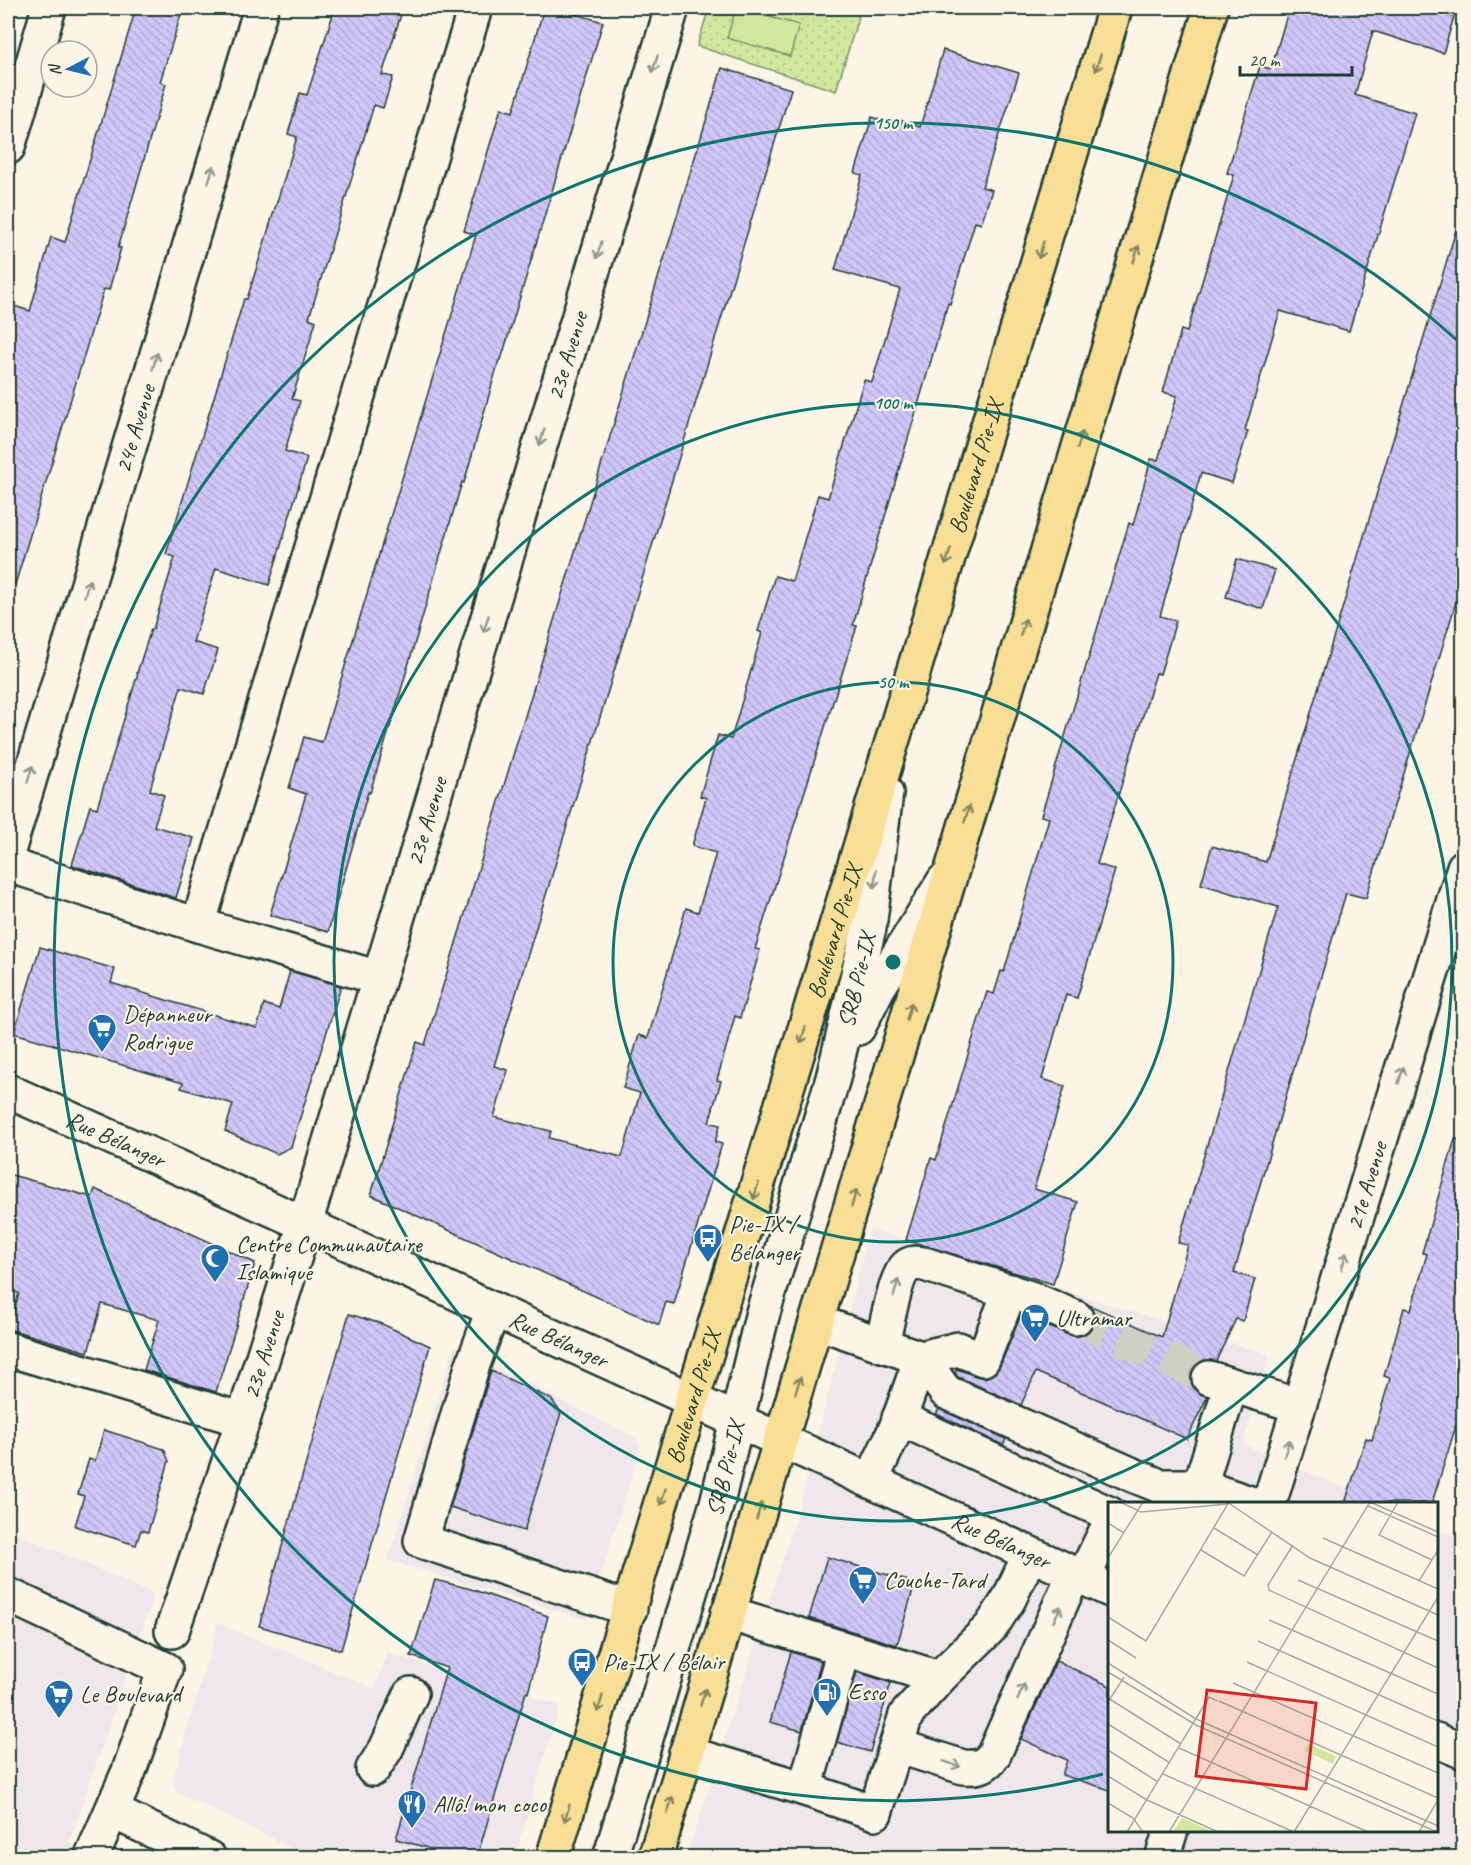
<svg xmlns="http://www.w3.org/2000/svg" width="1471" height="1865" viewBox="0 0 1471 1865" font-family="Caveat,sans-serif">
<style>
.built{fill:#efe7eb}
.grass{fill:url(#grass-dots);stroke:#789269;stroke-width:1.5}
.pitch{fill:#d0e89e;stroke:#789269;stroke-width:1.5}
.building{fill:url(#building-back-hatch);stroke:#1f3d34;stroke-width:1.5}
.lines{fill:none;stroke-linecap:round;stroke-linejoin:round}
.minor-tunnel{stroke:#d0d0c2;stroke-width:33;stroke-dasharray:33 16;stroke-linecap:butt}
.minor-casing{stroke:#1f3d34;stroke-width:38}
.major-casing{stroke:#1f3d34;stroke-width:38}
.minor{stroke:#fcf5e5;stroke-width:33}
.major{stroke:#f9df96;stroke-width:33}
.oneway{stroke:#818660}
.oneway2{stroke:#8e998c}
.ring{fill:none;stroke:#0f766e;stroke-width:3}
.labels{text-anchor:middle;stroke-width:4.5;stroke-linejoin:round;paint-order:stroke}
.street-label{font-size:24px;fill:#1f3d34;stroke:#fcf5e5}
.poi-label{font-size:24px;fill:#1f3d34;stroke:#fcf5e5;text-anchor:start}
.inset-road{fill:none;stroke:#a4ab9e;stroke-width:1.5}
.view{fill:#d62828;fill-opacity:0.15;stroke:#d62828;stroke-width:3}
.inset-edge{fill:none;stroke:#1f3d34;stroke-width:3}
.centre{fill:#0f766e;stroke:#fcf5e5;stroke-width:3}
.ring-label{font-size:18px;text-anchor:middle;font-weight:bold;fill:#0f766e;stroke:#fcf5e5;stroke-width:4.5;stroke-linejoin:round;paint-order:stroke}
</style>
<defs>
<pattern id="grass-dots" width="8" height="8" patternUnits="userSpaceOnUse" patternTransform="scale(1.5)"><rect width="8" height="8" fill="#d0e89e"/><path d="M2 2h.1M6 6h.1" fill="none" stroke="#b2c889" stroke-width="1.8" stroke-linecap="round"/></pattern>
<pattern id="building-back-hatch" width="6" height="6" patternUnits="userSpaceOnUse" patternTransform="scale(1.5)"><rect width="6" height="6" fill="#d1c6f8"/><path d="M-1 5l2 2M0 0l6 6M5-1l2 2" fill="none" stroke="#b3abd5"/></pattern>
</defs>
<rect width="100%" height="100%" fill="#fcf5e5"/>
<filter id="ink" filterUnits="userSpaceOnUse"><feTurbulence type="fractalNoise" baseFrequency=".0167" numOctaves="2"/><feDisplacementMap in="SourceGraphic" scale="12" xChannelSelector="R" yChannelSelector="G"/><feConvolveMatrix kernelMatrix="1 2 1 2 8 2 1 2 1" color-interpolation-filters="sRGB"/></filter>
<g filter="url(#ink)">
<g class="built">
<polygon points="870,1229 1270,1355 1243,1444 1379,1503 1110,1504 1110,1830 1436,1830 1437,1529 1463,1540 1463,1857 875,1858 850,1847 846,1857 686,1858 797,1515"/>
<polygon points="454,1347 632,1436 640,1443 640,1449 587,1620 388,1560"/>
<polygon points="8,1529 154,1594 69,1843 97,1857 8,1858"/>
<polygon points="218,1623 375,1689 387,1653 560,1705 515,1857 311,1857 180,1794 174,1787 173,1778"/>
</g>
<polygon class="grass" points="709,8 861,8 836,91 697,46"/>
<polygon class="pitch" points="736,8 799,25 790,56 727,38"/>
<g class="building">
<polygon points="136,8 183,8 160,82 166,84 118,248 121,248 109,290 104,289 15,585 8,584 8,304 30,311 51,237 65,242"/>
<polygon points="335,8 403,8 382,75 393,77 383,108 374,105 309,318 316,321 292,399 300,401 285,451 307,458 269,585 216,568 193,642 218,650 204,694 181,687 156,768 150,790 164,795 154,826 194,838 176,898 72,865 90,806 97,808 138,673 137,673 151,629 153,629 175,557 166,554 244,299 247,299 297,137 288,134 300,93 307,95"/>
<polygon points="544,8 555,8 603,22 501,360 499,360 464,483 462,482 396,707 370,793 368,792 328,932 270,915 306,794 289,788 304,737 322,742 476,235 464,231 501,108 513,112"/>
<polygon points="1289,8 1438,8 1437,13 1454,17 1443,53 1373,31 1355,95 1415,113 1349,331 1280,311 1245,430 1248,431 1232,483 1201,473 1160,616 1176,621 1160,674 1156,673 1097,864 1115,870 1077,998 1066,995 1042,1079 1065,1086 1034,1189 1078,1202 1053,1284 906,1240 931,1158 936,1160 987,992 994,994 1001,971 1004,972 1049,818 1041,816 1129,523 1133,525 1151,459 1158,460 1177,396 1163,392 1181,330 1187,332 1234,175 1227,173 1260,66 1271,69"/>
<polygon points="943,50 1019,73 982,187 992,190 981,224 975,222 950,304 948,303 853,625 857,626 755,949 760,950 740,1018 735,1016 717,1080 721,1081 709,1122 720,1125 715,1142 722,1144 674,1304 666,1302 659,1325 371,1195 417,1042 425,1045 722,68 791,89 494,1066 508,1070 494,1117 551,1131 549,1138 622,1157 640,1093 623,1088 639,1035 648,1038 686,908 698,912 716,853 692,846 706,798 700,796 718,735 731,739 762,633 758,631 775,576 792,581 818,495 828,498 864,380 872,382 900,289 835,270 862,175 855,173 872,117 889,123 897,119 920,127"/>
<polygon points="1456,230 1464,231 1464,576 1366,898 1346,893 1318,987 1234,1273 1255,1279 1243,1321 1236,1319 1216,1361 1204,1360 1196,1365 1191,1372 1191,1382 1195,1390 1207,1397 1187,1439 1036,1372 1021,1405 958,1377 955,1373 957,1369 976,1376 985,1378 995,1373 1000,1366 1021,1315 1069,1335 1079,1336 1088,1333 1093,1325 1094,1315 1089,1305 1162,1337 1188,1245 1178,1243 1278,907 1201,884 1212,846 1266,862"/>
<polygon points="1237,559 1275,570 1263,609 1226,597"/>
<polygon points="40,947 115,969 111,983 257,1028 264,1004 279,1009 290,971 341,986 291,1147 277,1154 225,1131 233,1104 181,1088 183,1083 14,1033"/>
<polygon points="1455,1139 1464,1140 1464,1420 1458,1419 1432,1503 1345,1503 1366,1438 1372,1440 1390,1378 1384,1376 1404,1308 1411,1310 1427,1254 1422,1253"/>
<polygon points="8,1174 92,1197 95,1189 255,1263 216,1392 144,1370 159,1320 102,1304 88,1352 9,1329 19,1293 8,1291"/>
<polygon points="349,1314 382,1324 430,1346 341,1650 259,1626"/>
<polygon points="491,1371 551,1399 561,1413 524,1531 450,1507"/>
<polygon points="939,1409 1006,1439 1003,1445 936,1414"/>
<polygon points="104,1430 164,1449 169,1461 148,1532 141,1530 136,1545 75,1526 84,1496 78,1494 89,1459 95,1461"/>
<polygon points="827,1557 915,1583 897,1645 809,1618"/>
<polygon points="435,1580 471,1589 548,1616 528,1693 526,1692 477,1857 428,1857 431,1849 396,1839 447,1668 411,1656"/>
<polygon points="791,1652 821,1661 802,1731 770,1722"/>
<polygon points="1056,1661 1110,1686 1110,1790 1062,1775 1067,1760 1021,1739"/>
<polygon points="857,1672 891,1683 870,1752 837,1742"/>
</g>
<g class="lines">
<polyline class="minor-tunnel" points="1076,1318 1209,1378"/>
<g class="minor-casing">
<g id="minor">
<polyline points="8,147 49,8"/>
<path id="s1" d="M8,851L261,8"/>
<polyline points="8,865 198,925 379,978"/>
<polyline points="198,925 475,8"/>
<polyline points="858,1028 878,988 944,881"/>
<path id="s2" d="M8,1091L305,1224L1110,1590"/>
<polyline points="1010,1291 983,1359 958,1349 921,1358 946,1392 1133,1475 1160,1486 1200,1486 1253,1504"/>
<polyline points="493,1310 472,1367 421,1541 630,1609"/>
<polyline points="817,1322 921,1358 896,1428 871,1481"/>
<path d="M882,1345C886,1328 895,1277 906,1267C911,1262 918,1263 924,1264L1030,1298L1076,1318"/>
<polyline points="8,1349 243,1420"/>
<polyline points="1209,1378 1299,1406"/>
<polyline points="899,1418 1110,1514"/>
<polyline points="1200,1486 1231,1385"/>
<path id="s3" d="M1269,1504L1464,867"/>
<polyline points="1083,1578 1110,1523"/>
<polyline points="8,1595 165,1669 129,1771 91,1858"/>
<polyline points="728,1613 939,1678 991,1627 1009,1599 1030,1554"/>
<path id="s4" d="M172,1631L243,1420L305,1224L672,8"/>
<polyline points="1436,1740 1464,1752"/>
<path d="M897,1746L963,1767C977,1768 986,1767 994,1754L1074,1574"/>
<polyline points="686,1753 805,1789 844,1649"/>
<polyline points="373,1769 386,1749 411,1694"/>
<polyline points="805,1789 875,1813 906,1715 939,1678"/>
<polyline points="112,1811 209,1858"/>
<path id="s5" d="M610,1858L717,1503L762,1316L833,1078L869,928L886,793"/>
<polyline points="1162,1858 1171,1830"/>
</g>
</g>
<g class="major-casing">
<g id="major">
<path id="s6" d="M553,1858L1115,8"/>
<polyline points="655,1858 1211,8"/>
</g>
</g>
<use href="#minor" class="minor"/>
<use href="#major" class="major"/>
</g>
<defs><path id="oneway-shaft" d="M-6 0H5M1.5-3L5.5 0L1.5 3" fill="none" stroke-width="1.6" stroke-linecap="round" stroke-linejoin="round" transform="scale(1.5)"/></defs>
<g class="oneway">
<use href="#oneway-shaft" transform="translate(1098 63) rotate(107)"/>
<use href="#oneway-shaft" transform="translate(1041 250) rotate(107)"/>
<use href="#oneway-shaft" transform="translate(1136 254) rotate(-73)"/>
<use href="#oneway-shaft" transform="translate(1080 440) rotate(-73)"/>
<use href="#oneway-shaft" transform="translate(948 557) rotate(107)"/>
<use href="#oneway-shaft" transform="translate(1023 627) rotate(-73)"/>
<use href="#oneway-shaft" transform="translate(967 814) rotate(-73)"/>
<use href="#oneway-shaft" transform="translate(909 1011) rotate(-74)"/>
<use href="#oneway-shaft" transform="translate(803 1035) rotate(107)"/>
<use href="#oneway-shaft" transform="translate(756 1191) rotate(107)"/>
<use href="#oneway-shaft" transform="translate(854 1198) rotate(-74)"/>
<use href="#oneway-shaft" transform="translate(798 1385) rotate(-73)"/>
<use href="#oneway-shaft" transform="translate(663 1497) rotate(107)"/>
<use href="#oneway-shaft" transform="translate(759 1511) rotate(-73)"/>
<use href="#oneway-shaft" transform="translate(703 1697) rotate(-73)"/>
<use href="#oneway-shaft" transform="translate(600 1704) rotate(107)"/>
<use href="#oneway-shaft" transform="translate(670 1805) rotate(-73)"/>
<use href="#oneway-shaft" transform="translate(567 1813) rotate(107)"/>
</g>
<g class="oneway2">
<use href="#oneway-shaft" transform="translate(655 64) rotate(107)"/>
<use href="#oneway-shaft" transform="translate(211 174) rotate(-73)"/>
<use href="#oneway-shaft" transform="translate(599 250) rotate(107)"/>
<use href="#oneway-shaft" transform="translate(155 361) rotate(-73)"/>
<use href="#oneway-shaft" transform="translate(542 437) rotate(107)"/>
<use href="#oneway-shaft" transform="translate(87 588) rotate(-73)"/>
<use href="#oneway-shaft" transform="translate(486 624) rotate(107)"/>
<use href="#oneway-shaft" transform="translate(30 774) rotate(-73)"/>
<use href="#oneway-shaft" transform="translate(875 879) rotate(97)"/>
<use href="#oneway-shaft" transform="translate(1401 1075) rotate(-73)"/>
<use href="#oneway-shaft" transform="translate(1344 1261) rotate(-73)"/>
<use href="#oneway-shaft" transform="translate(896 1288) rotate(-75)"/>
<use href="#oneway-shaft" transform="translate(1287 1448) rotate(-73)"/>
<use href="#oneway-shaft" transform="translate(1057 1614) rotate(-66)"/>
<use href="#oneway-shaft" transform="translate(1021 1692) rotate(-66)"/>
<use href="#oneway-shaft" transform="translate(952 1764) rotate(18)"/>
</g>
</g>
<g class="ring">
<circle cx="893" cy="962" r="280"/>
<circle cx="893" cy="962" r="559"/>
<path d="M1103 1774A839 839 0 1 1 1460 343"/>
</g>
<defs>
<g id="supermarket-pin" transform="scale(1.5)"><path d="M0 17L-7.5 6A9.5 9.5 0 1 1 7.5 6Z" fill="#1f6fb2" stroke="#fcf5e5"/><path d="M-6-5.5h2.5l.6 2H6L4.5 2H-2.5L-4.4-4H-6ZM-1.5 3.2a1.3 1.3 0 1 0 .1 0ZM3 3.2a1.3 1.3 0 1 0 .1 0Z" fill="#fff"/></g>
<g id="bus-pin" transform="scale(1.5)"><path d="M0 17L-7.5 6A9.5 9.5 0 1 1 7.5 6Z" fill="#1f6fb2" stroke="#fcf5e5"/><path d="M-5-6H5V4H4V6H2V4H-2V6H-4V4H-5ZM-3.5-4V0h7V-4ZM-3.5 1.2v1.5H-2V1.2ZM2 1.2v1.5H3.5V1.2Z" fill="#fff"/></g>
<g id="mosque-pin" transform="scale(1.5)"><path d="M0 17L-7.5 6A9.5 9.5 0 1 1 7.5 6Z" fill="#1f6fb2" stroke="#fcf5e5"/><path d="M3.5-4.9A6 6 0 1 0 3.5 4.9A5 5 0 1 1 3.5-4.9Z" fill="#fff"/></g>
<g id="fuel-pin" transform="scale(1.5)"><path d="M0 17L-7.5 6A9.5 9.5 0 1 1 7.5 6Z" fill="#1f6fb2" stroke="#fcf5e5"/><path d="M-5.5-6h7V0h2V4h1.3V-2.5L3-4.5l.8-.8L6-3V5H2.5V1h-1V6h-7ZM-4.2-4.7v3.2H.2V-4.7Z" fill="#fff"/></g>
<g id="restaurant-pin" transform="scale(1.5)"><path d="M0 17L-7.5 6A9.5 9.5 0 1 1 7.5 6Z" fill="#1f6fb2" stroke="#fcf5e5"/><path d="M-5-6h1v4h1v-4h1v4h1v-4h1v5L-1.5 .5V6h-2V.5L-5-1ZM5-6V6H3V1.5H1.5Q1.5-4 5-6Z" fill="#fff"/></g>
</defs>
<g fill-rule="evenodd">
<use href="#supermarket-pin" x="102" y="1028"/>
<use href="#bus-pin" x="708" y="1238"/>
<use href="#mosque-pin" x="215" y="1258"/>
<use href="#supermarket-pin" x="1035" y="1318"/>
<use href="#supermarket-pin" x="863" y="1580"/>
<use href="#bus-pin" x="582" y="1662"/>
<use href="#fuel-pin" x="827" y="1692"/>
<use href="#supermarket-pin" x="59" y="1694"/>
<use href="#restaurant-pin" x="412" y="1804"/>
</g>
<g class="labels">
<g class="street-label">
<text dy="8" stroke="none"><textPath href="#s4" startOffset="1335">23e Avenue</textPath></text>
<text dy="8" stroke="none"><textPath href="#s1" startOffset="441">24e Avenue</textPath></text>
<text dy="8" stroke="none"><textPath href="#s6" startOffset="1454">Boulevard Pie-IX</textPath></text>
<text dy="8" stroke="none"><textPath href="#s4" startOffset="849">23e Avenue</textPath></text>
<text dy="8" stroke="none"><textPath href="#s6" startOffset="968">Boulevard Pie-IX</textPath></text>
<text dy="8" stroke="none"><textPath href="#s5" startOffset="912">SRB Pie-IX</textPath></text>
<text dy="8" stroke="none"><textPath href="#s2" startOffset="118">Rue Bélanger</textPath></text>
<text dy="8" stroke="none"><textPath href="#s3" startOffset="333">21e Avenue</textPath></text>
<text dy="8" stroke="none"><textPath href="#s2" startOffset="604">Rue Bélanger</textPath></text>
<text dy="8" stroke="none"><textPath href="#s4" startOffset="291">23e Avenue</textPath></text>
<text dy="8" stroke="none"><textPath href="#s6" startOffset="482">Boulevard Pie-IX</textPath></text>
<text dy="8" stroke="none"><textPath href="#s5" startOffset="406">SRB Pie-IX</textPath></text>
<text dy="8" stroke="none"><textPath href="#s2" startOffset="1090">Rue Bélanger</textPath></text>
</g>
<g class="poi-label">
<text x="123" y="1022">Dépanneur<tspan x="123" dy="28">Rodrigue</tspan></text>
<text x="729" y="1232">Pie-IX /<tspan x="729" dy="28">Bélanger</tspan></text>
<text x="236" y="1252">Centre Communautaire<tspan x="236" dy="28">Islamique</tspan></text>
<text x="1056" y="1326">Ultramar</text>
<text x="884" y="1588">Couche-Tard</text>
<text x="603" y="1670">Pie-IX / Bélair</text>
<text x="848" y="1700">Esso</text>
<text x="80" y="1702">Le Boulevard</text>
<text x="433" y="1812">Allô! mon coco</text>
</g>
</g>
<g transform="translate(1108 1502)">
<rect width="330" height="330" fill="#fcf5e5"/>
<path d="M200,242L228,254L225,262L197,249ZM74,316L105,330H65Z" fill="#d0e89e"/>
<path class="inset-road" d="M12,0L33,10L120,2M119,0L202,56L330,113M262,0L330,30M290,0L271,33L324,58M260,4L330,35M0,21L16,31M106,26L150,53M215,36L330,87M185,43L160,83L161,88L330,166M93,48L136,74L164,30M0,56L35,0M190,78L330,139M311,79L330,48M0,115L38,139M161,118L330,192M0,138L28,156M38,139L121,0M150,139L330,219M139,160L330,245M0,161L88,217L330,324M0,170L88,223L329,330M125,181L330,271M0,196L73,242M111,199L330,296M0,200L16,175M0,222L62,261M71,246L260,330M0,248L50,280M55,272L186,330M0,274L39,298L110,330M0,301L25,316L35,330M19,330L101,195L109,199M61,330L262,0M186,330L330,95M311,330L330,298"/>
<path class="view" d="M99,188L208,201L198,287L88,274Z"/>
<rect width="330" height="330" class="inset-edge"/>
</g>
<circle cx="893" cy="962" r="9" class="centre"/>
<g class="ring-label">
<text x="893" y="129">150 m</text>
<text x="893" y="409">100 m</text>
<text x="893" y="688">50 m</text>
</g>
<rect width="1471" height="1865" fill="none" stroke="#fcf5e5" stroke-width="30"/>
<rect x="15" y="15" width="1441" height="1835" fill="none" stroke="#1f3d34" stroke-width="2" filter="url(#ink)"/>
<g transform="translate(69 69) rotate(263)"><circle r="28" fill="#fcf5e5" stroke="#a4ab9e" stroke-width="1.5"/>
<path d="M0-4.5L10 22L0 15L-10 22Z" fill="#1f6fb2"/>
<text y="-9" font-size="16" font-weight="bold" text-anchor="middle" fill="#1f3d34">N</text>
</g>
<path d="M1240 66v9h112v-9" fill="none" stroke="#1f3d34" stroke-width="3"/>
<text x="1249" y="66" font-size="18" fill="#1f3d34" stroke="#fcf5e5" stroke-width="4.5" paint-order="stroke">20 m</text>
</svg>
